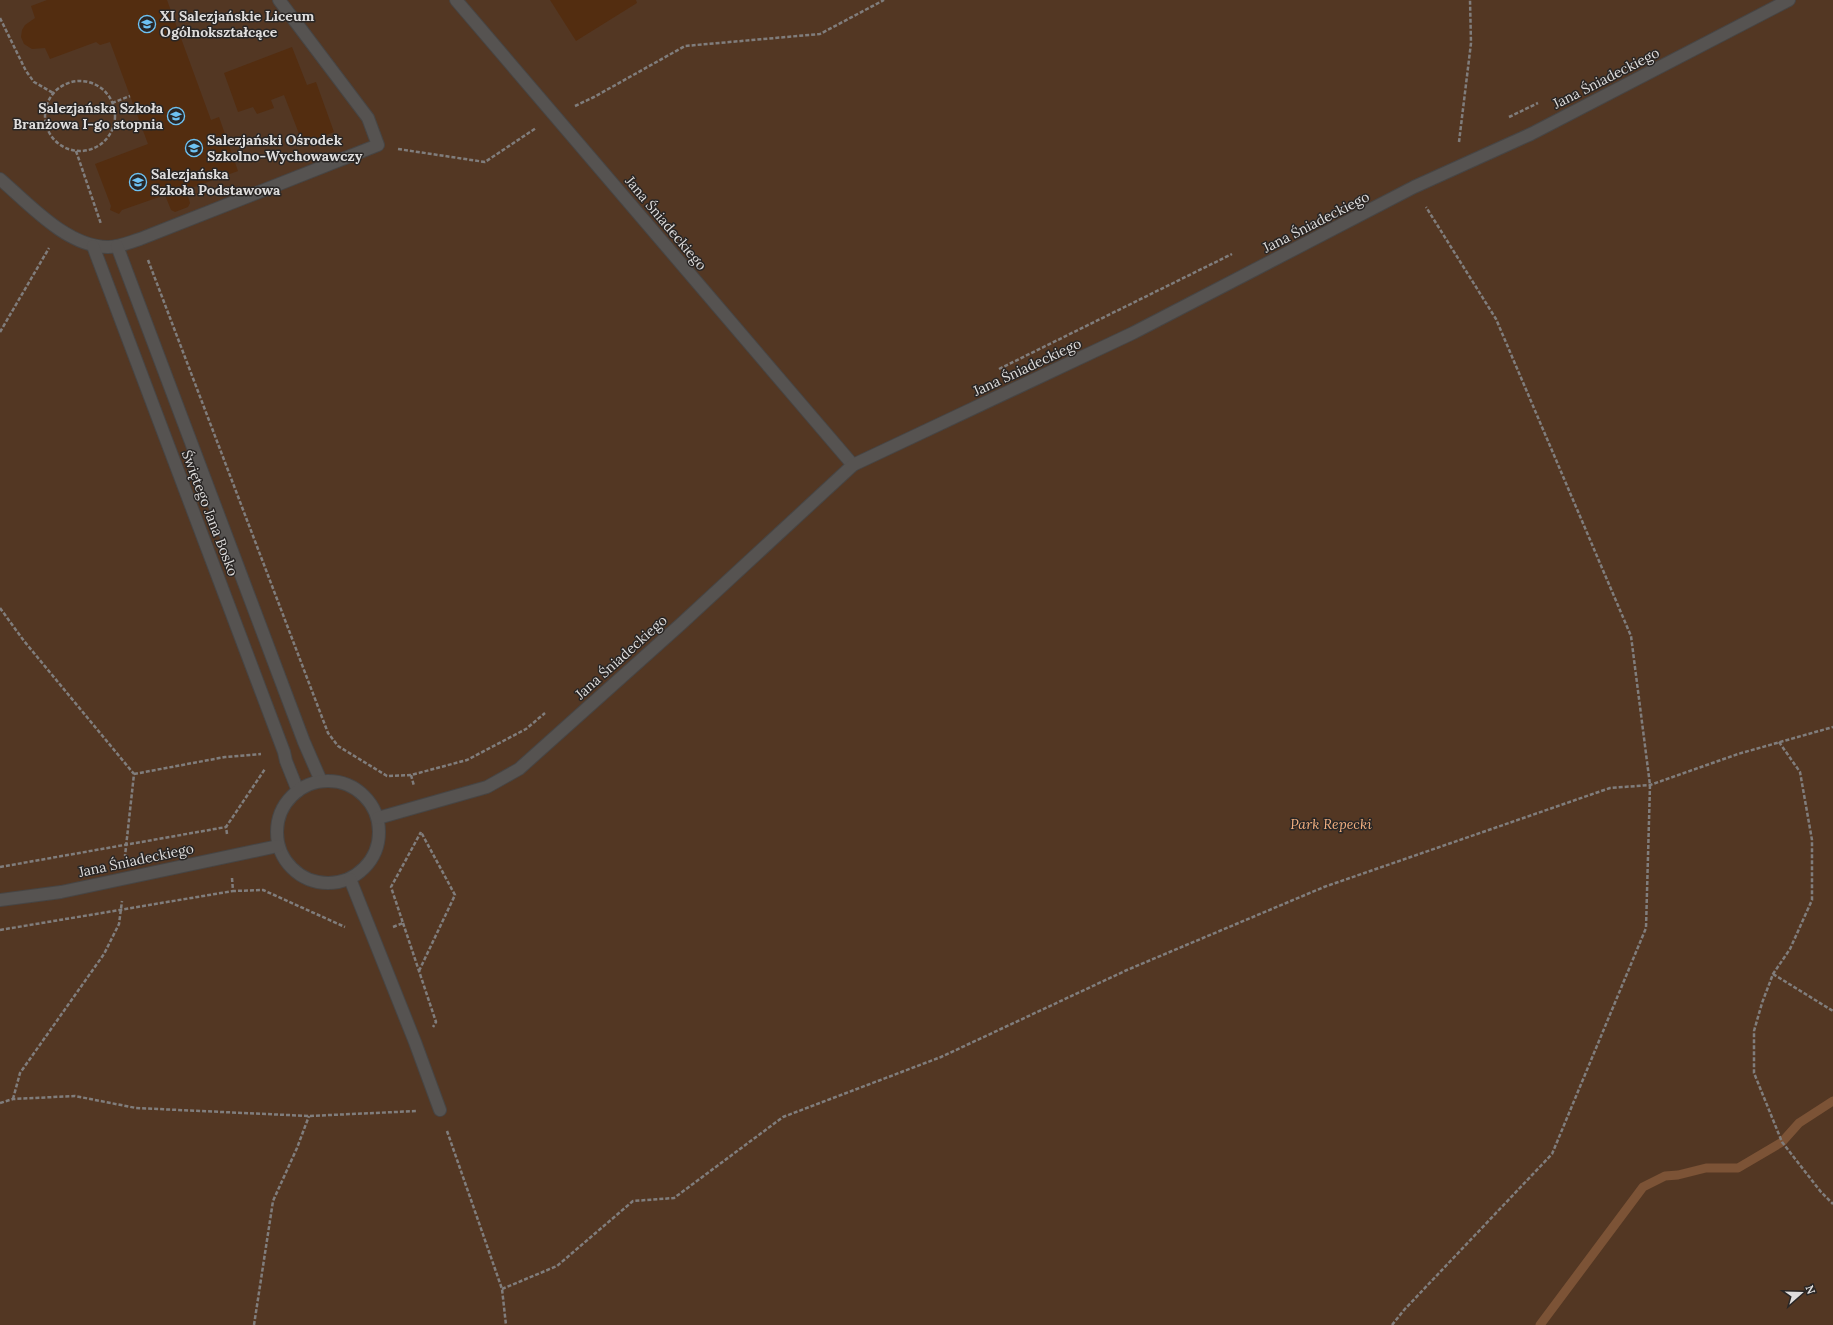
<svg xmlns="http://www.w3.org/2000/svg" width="1833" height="1325" viewBox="0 0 1833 1325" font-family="Lora,serif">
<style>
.green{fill:#533723}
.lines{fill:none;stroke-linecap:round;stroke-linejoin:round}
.stream{stroke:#7c5336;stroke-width:9}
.building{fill:#532d10}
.lane-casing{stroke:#474544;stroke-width:14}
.path{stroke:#807d7c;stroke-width:2.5;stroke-dasharray:4 2;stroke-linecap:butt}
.lane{stroke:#565351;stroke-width:12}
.labels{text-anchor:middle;stroke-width:3;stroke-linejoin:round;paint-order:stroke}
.poi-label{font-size:14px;font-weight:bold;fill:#dfdddc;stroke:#292625;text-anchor:start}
.street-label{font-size:14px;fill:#dfdddc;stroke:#292625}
.park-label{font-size:14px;font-style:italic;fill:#f0ae7f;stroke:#292625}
</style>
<rect width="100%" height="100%" fill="#292625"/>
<rect class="green" x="0" y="0" width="1833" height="1325"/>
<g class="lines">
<polyline class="stream" points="1540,1325 1643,1187 1665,1176 1678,1175 1706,1168 1738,1168 1782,1142 1799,1123 1833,1101"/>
</g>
<g class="building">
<polygon points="47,0 167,0 211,120 219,117 238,171 186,190 190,203 188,207 175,212 171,210 165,195 122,210 119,214 110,210 111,206 95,164 148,144 110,42 100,45 96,42 50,59 45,48 32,49 24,44 21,37 22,30 25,25 35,18 31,6"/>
<polygon points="550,0 636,0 637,3 576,41"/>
<polygon points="292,47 307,85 316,82 334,132 303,144 284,95 271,100 274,108 257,114 253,107 238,112 224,73"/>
</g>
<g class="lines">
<g class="lane-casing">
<g id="lane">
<polyline points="456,0 853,465"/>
<path d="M0,179C29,204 67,247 108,247C119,247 130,242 140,239L378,145L368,118L279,0"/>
<polyline points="93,246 284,752 286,761 298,791"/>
<polyline points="117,246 304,742 321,781"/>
<circle cx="328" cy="832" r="51"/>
<polyline points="378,818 487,787 519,769 681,624 853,465 1133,333 1414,187 1531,134 1789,0"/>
<polyline points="350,879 415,1042 440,1110"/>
<polyline points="0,900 61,892 278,846"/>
</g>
</g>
<g class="path">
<polyline points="0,18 26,71 34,82 53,93"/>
<circle cx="80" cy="116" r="35"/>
<polyline points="112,103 130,96"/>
<polyline points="575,106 594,97 685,46 820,34 884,0"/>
<polyline points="1509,117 1538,103"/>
<polyline points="1459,142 1471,43 1470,0"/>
<polyline points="398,149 485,162 536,128"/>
<polyline points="76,151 101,224"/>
<polyline points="148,260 328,733 338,746 387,776 411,775 467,760 526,729 545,713"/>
<polyline points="0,332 49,248"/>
<polyline points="999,369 1232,254"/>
<polyline points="0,608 24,641 134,774 125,856"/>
<polyline points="1779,742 1800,772 1812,840 1812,900 1790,949 1773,974 1762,1003 1754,1031 1754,1073 1782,1142 1821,1192 1833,1204"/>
<polyline points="134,774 225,757 261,754"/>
<polyline points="411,775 414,786"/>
<polyline points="227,834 226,827 265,769"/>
<polyline points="0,867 226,827"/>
<polyline points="232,878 233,891 263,890 345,927"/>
<polyline points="403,923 436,1022 433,1027"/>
<polyline points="393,927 403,923 391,887 421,832"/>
<polyline points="0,930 233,891"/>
<polyline points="419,971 455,895 421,832"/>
<polyline points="1773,974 1833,1011"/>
<polyline points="13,1099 20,1073 104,954 119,924 122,901"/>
<polyline points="0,1103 13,1099 75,1096 136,1108 309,1116 417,1111"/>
<polyline points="447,1131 502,1289 506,1325"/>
<polyline points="502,1289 557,1266 633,1201 674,1198 783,1117 941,1057 1127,970 1324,887 1610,788 1650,785 1738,754 1833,727"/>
<polyline points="254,1325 273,1201 297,1148 309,1116"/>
<polyline points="1392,1325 1404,1310 1552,1154 1646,928 1650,785 1631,636 1496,319 1426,207"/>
</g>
<use href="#lane" class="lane"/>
</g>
<defs>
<g id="school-ring" transform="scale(0.9)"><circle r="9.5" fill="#292625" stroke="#6ec2f3" stroke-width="1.5"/><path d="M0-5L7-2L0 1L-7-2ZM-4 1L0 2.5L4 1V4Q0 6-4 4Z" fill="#6ec2f3"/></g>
</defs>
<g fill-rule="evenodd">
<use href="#school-ring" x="147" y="24"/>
<use href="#school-ring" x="176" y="116"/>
<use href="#school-ring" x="194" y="148"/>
<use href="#school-ring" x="138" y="182"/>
</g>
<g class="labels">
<g class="poi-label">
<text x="160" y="21">XI Salezjańskie Liceum<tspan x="160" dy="16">Ogólnokształcące</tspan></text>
<text x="163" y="113" text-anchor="end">Salezjańska Szkoła<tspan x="163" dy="16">Branżowa I-go stopnia</tspan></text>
<text x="207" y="145">Salezjański Ośrodek<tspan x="207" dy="16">Szkolno-Wychowawczy</tspan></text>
<text x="151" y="179">Salezjańska<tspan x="151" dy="16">Szkoła Podstawowa</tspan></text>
</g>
<g class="street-label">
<text transform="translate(1606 78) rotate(-27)" y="5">Jana Śniadeckiego</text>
<text transform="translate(1316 222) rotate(-27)" y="5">Jana Śniadeckiego</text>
<text transform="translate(666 223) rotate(50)" y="5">Jana Śniadeckiego</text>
<text transform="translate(1027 367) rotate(-25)" y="5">Jana Śniadeckiego</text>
<text transform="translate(210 513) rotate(69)" y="5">Świętego Jana Bosko</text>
<text transform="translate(621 657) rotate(-42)" y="5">Jana Śniadeckiego</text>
<text transform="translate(136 860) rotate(-12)" y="5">Jana Śniadeckiego</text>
</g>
<g class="park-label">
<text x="1331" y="829">Park Repecki</text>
</g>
</g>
<g transform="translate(1801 1293) rotate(70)" stroke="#292625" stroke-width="3" paint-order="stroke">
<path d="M0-3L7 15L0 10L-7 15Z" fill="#dfdddc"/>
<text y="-6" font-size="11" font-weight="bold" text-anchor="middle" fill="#dfdddc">N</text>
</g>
</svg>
